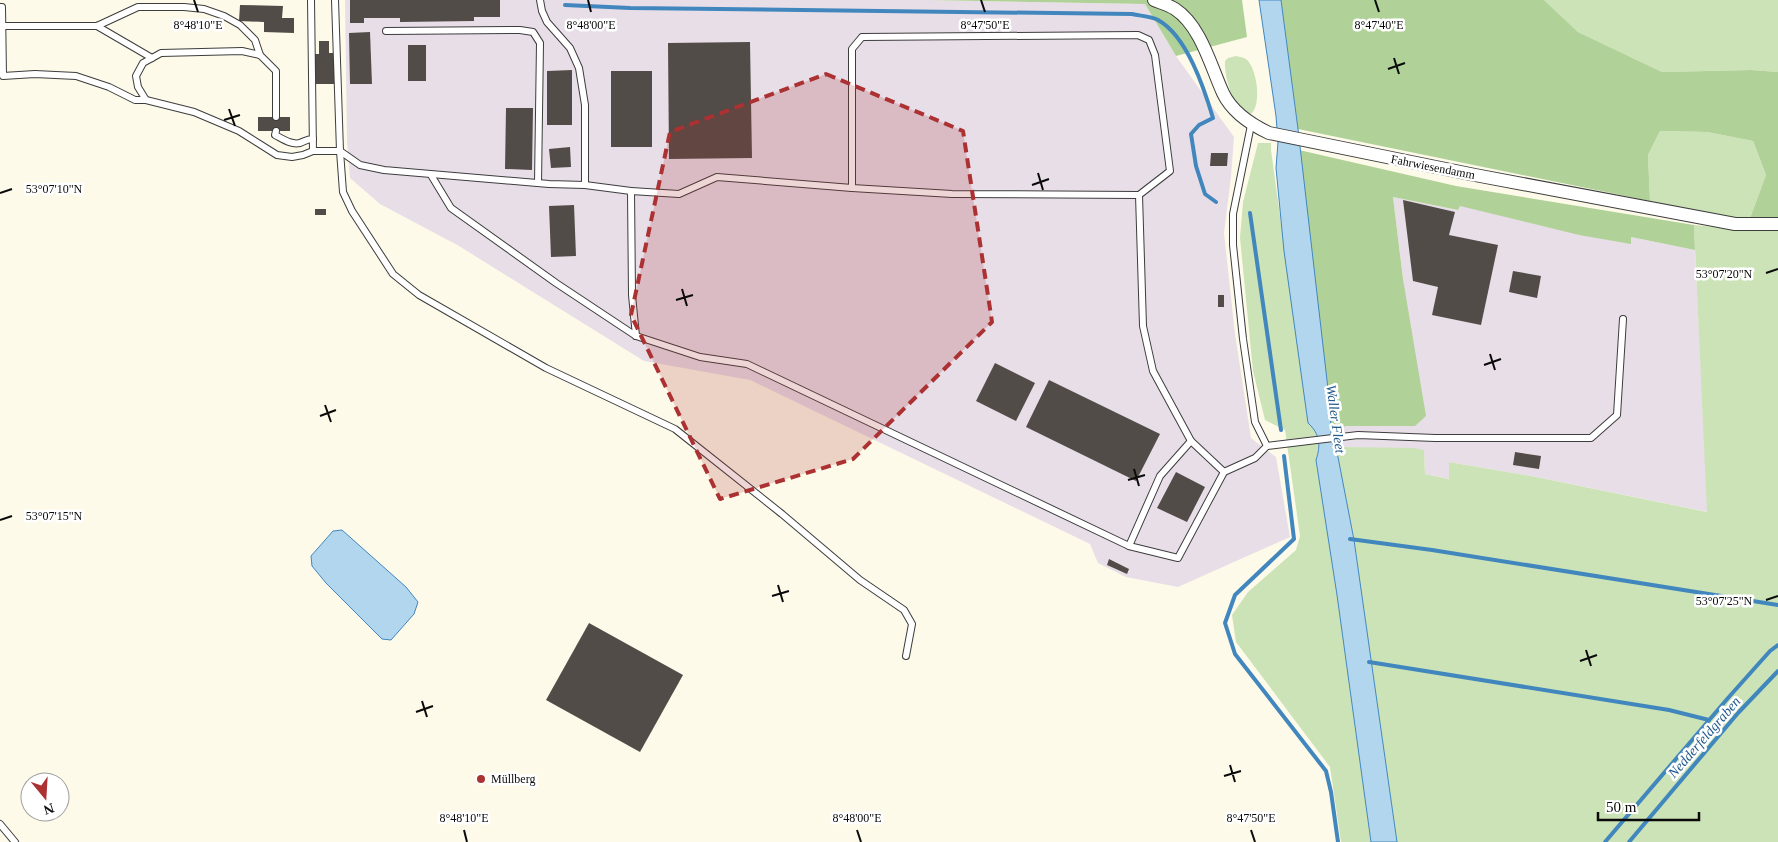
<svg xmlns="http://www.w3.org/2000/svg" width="1778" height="842" viewBox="0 0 1778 842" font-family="'Times New Roman',serif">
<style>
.industrial{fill:#e8dee8}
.green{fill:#cce3b7}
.forest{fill:#b0d298}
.water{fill:#b3d6ef;stroke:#4187be}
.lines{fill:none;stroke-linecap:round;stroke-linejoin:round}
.stream{stroke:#4187be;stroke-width:4}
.building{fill:#514c47}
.lane-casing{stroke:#3d3d3d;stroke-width:8}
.street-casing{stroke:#3d3d3d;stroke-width:14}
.lane{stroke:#fff;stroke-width:6}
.street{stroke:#fff;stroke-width:12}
.marked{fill:#ab3132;fill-opacity:0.2;stroke:#ab3132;stroke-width:4;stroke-dasharray:10 6;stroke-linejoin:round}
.ticks{fill:none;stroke:#0a0a0a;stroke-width:2}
.poi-dot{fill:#ab3132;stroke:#fff;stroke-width:2}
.labels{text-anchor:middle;stroke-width:5;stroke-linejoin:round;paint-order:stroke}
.street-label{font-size:12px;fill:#0a0a0a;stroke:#fff}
.poi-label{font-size:12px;fill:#0a0a0a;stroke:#fff;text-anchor:start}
.water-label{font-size:14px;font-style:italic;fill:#215a8d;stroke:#fff}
.ticks-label{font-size:12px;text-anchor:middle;fill:#0a0a0a;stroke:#fff;stroke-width:5;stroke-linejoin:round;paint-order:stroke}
</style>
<rect width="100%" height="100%" fill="#fdfae9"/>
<g class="industrial">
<polygon points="345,0 927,0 1145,4 1176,56 1234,137 1231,177 1224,233 1235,334 1251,438 1276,457 1290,537 1178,587 1126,577 1098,563 1090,544 750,380 644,361 459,246 380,204 350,178 347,141"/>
<polygon points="1393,197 1458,210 1459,205 1631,243 1631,237 1695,250 1708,512 1531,476 1449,462 1450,479 1425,474 1424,450 1345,447 1335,451 1330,430 1347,426 1415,426 1403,279"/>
</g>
<g class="green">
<polygon points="1544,0 1778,0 1778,72 1751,70 1662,72 1578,32"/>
<path d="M1236,56C1240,57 1244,57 1247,60C1257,69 1262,105 1251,114C1233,111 1224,77 1225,61L1228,58Z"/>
<polygon points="1660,131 1707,132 1753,141 1766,175 1749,221 1650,201 1648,155"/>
<path d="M1258,143H1271V150L1308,422C1320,434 1321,445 1316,460L1337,595L1371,842H1341L1330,767L1236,642L1232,615L1248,592L1296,550L1300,536L1285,430L1265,420L1253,371L1240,238L1243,202Z"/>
<polygon points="1694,225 1748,230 1778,231 1778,842 1397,842 1354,540 1340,468 1335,451 1345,447 1414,448 1424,450 1425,474 1449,479 1449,462 1531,476 1707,512"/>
</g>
<g class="forest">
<polygon points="927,0 1242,0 1247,37 1176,56 1145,4"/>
<polygon points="1281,0 1544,0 1578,32 1662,72 1751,70 1778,72 1778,218 1749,221 1766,175 1753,141 1707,132 1660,131 1648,155 1650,201 1298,129"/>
<polygon points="1299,150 1456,186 1694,225 1695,250 1631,237 1631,244 1579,235 1460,206 1458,210 1393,197 1403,279 1426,416 1415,426 1347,426 1330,430 1331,415"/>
</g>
<g class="water">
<path d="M1259,0H1281L1298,129L1331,415C1330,429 1330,444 1338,457L1354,540L1397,842H1371L1337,595L1316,460C1321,445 1320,434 1308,423L1284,251L1276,168L1278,142L1276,116Z"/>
<polygon points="342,530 406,587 418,602 414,614 391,640 382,639 326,583 312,566 311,556 333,531"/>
</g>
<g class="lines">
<g class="stream">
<path d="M565,5L630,8L1132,14C1140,16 1151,16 1158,20C1187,36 1204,88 1213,118L1199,125L1191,134L1196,166L1205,194L1216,202"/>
<polyline points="1250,213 1281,430"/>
<polyline points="1284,456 1294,539 1235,595 1225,623 1235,654 1326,771 1331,792 1338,842"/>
<polyline points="1350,539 1432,550 1778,605"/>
<polyline points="1369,662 1669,710 1709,720"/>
<polyline points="1605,842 1728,698 1770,651 1778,645"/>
<polyline points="1629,842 1738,713 1778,671"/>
</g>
</g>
<g class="building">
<polygon points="350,0 500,0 500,17 474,17 474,21 400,22 400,18 364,18 364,23 350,23"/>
<polygon points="240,5 283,6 282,18 294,18 294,33 264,32 264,22 239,21"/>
<polygon points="370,32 372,84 350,84 349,33"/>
<polygon points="319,41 329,41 329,53 336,53 336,84 312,84 311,54 319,54"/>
<polygon points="750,42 752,158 669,159 668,43"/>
<rect x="408" y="45" width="18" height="36"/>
<polygon points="572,70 572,125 547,125 547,71"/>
<rect x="611" y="71" width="41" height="76"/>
<polygon points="506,108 533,108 532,170 505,169"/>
<rect x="258" y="117" width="32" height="14"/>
<polygon points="570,147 571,167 551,168 549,149"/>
<polygon points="1211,153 1228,153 1227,166 1210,166"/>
<polygon points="1403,200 1455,212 1449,235 1498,245 1481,325 1432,315 1438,287 1413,281"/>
<polygon points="574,205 576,256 551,257 549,206"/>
<rect x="315" y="209" width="11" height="6"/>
<polygon points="1513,271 1541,276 1537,298 1509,292"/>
<rect x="1218" y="295" width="6" height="12"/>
<polygon points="995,363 1035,383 1016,421 976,401"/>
<polygon points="1049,380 1160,434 1136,481 1026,427"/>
<polygon points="1515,452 1541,456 1539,469 1513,465"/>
<polygon points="1176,472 1205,487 1187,522 1157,508"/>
<polygon points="1109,559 1129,569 1127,574 1107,565"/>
<polygon points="589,623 683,675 640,752 546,700"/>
</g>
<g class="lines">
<g class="lane-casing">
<g id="lane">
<polyline points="311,0 313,151"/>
<polyline points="335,0 340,151 343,192 352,211 393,274 419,295 546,368 675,429 782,514 860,580 904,610 912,624 906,656"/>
<polyline points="540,0 542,11 547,22 570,48 579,68 585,105 585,185"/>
<polyline points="0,7 2,7 3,76 35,74 76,76 109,87 135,100 146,100"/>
<polyline points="2,26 97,26 138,7 184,7 204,9 224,16 240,25 255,40 260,55"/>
<polyline points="97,26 152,58"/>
<polyline points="386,31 520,30 533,32 540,43 538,183"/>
<polyline points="276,117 276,71 260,55 242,51 161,53 143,63 136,76 138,87 146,100 194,112 239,131 277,155 292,157 303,155 313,151 340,151 360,165 384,170 549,184 585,185 631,191 632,295 636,336"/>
<polyline points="1251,125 1233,214 1233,245 1243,339 1255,422 1267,446 1358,435 1435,438 1591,438 1617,415 1623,319"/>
<path d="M276,131L275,135C283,139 291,145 300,143C305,141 307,139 313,139"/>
<polyline points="431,175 451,208 556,283 636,336 700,357 747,364 1129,546 1178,558 1224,472 1255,458 1267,446"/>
<polyline points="852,188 952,194 1139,195"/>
<polyline points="631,191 679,194 717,177 852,188 852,49 862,37 1138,35 1149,40 1155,55 1170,171 1139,195 1143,326 1153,371 1191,441 1224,472"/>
<polyline points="1129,546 1160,476 1191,441"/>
<polyline points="0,824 15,842"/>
</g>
</g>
<g class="street-casing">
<path id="street" d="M1154,0C1161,3 1169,5 1175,9C1201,26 1211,67 1223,93C1232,112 1250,124 1269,133L1475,175L1735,224H1778"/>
</g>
<use href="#lane" class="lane"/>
<use href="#street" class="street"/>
</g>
<path class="marked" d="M826,74L963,131L992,322L853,459L720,499L631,315L670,132Z"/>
<path class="ticks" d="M194,0L198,12M588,0L591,12M981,0L985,12M1375,0L1379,12M1394,58L1399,74M1388,69L1405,63M229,109L235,126M224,120L240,115M1038,173L1043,190M1032,185L1049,179M0,193L12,189M1766,273L1778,269M682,289L687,306M676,300L693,295M1490,354L1495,370M1484,365L1501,359M325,405L331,422M320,416L336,410M1134,469L1139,486M1128,480L1145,475M0,520L12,516M778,585L783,602M772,596L789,591M1766,600L1778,596M1586,650L1591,666M1580,661L1597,655M422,701L427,717M416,712L433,706M1230,765L1235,782M1224,776L1241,771M464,830L467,842M857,830L861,842M1251,830L1255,842"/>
<circle class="poi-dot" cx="481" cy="779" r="5"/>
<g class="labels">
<g class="street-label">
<text transform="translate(1433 167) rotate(11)" y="4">Fahrwiesendamm</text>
</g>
<g class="poi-label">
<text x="491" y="783">Müllberg</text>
</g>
<g class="water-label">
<text transform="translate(1336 419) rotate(82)" y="5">Waller Fleet</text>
<text transform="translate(1704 737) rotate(-49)" y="5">Nedderfeldgraben</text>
</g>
</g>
<g class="ticks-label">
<text x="198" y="29">8°48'10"E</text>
<text x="591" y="29">8°48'00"E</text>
<text x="985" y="29">8°47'50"E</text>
<text x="1379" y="29">8°47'40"E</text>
<text x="54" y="193">53°07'10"N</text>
<text x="1724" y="278">53°07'20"N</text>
<text x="54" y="520">53°07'15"N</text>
<text x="1724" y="605">53°07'25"N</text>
<text x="464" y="822">8°48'10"E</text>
<text x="857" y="822">8°48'00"E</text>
<text x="1251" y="822">8°47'50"E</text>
</g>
<g transform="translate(45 797) rotate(162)"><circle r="24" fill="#ffffff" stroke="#9d9d9d"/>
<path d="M0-4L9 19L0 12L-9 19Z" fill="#ab3132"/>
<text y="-8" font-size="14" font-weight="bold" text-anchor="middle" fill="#0a0a0a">N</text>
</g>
<path d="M1598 812v8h101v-8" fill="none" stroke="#0a0a0a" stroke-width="2.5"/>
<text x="1606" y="812" font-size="15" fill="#0a0a0a" stroke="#ffffff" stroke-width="4" paint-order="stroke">50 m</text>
</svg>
